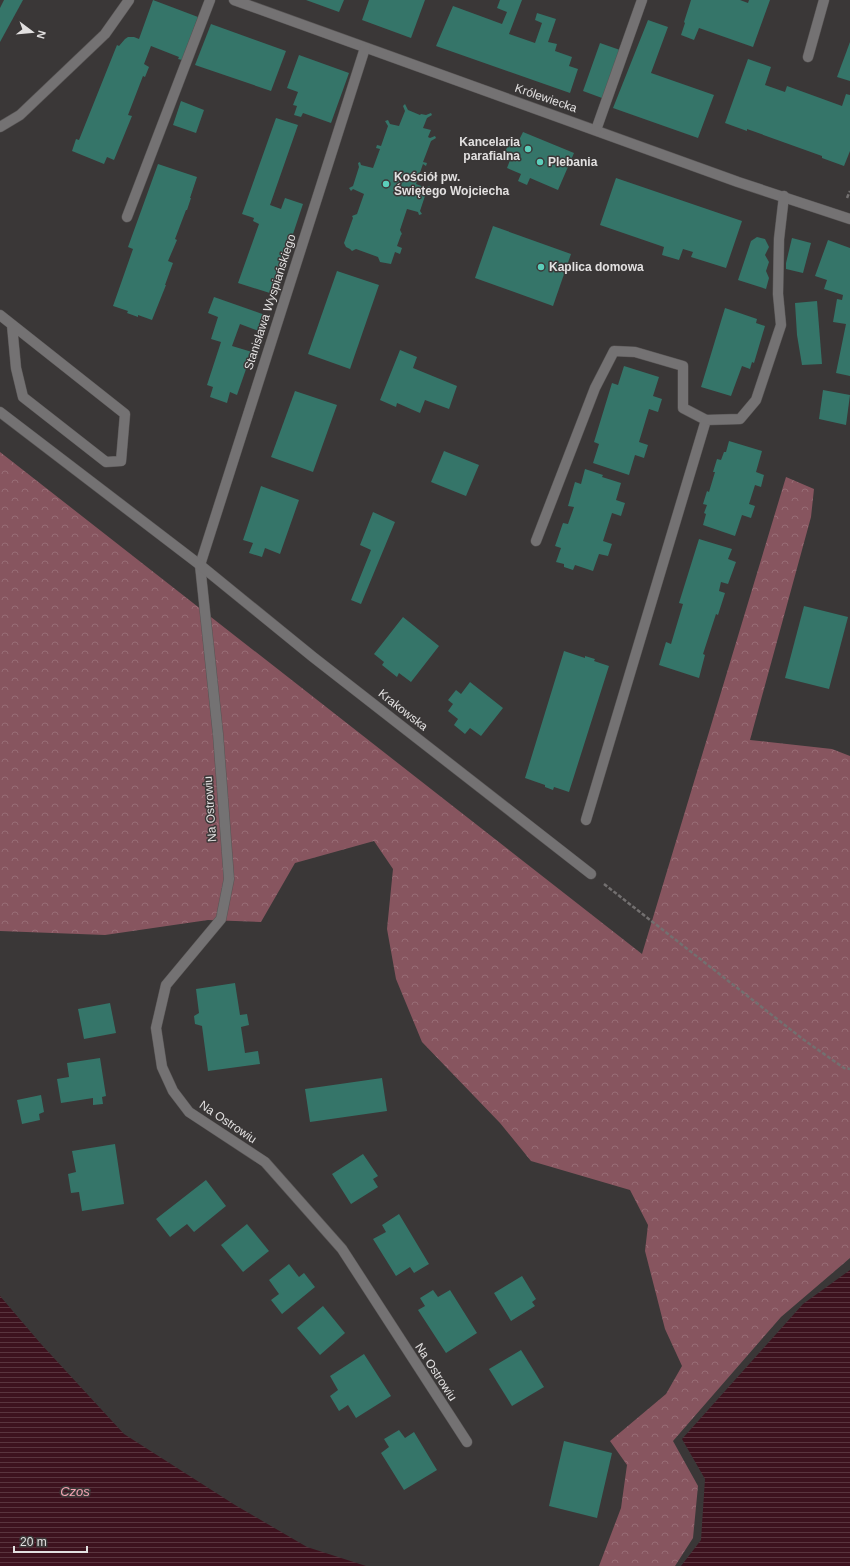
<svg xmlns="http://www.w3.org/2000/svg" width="850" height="1566" viewBox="0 0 850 1566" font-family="Arial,sans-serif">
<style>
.forest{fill:url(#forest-crowns)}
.water{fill:url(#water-rules)}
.building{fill:#357569}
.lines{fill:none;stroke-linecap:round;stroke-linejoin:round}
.minor-casing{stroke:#585555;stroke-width:11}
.path{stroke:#737070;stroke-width:2.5;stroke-dasharray:4 2;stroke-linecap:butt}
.minor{stroke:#747273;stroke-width:10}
.poi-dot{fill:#5cceba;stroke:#3a3737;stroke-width:1.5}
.labels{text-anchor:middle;stroke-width:3;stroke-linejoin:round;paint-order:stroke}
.street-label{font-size:12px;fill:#e2e0e0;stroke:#3a3737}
.poi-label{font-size:12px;font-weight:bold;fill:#e2e0e0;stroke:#3a3737;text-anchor:start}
.water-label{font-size:13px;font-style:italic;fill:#f5a4b3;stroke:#3a3737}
</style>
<defs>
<pattern id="forest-crowns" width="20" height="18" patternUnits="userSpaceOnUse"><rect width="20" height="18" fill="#87555f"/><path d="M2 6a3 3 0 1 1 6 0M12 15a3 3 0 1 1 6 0" fill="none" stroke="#986d76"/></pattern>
<pattern id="water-rules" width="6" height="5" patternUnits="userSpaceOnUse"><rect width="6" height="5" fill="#3d121e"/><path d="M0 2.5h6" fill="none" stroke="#59343e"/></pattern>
</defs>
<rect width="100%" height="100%" fill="#3a3737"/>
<polygon class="forest" points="0,452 642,954 786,477 814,489 811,517 750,740 832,749 850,756 850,1258 781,1317 673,1441 698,1486 693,1538 675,1566 599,1566 621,1508 627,1465 610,1441 666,1394 682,1366 665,1329 645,1251 648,1225 630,1190 531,1161 500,1123 422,1042 396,979 387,929 393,869 374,841 295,863 261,922 208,920 105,935 0,931"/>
<g class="water">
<polygon points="850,1270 850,1566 681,1566 701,1540 705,1479 682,1439 803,1304"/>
<polygon points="0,1296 41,1344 124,1434 235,1505 307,1547 366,1566 0,1566"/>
</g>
<g class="building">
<polygon points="4,0 23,0 0,42 0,8"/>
<polygon points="153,0 198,17 182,60 178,59 179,57 151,46 144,64 149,67 145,77 143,76 128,115 132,116 114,160 107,157 104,164 72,151 76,139 79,140 117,45 119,46 125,39 128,37 134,37 139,39"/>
<polygon points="306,0 344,0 339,12"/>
<polygon points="369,0 425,0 411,38 362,20"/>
<polygon points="500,0 522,0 509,34 535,43 542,23 535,20 537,13 556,19 548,42 557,44 555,51 572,57 569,66 578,69 570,93 436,46 453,6 502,24 507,12 497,8"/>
<polygon points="691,0 740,0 748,3 749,0 770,0 753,47 699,28 694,40 681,35 685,23 684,22"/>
<polygon points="648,20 668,27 651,73 714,95 698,138 613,108"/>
<polygon points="211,24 286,51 271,91 195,65"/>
<polygon points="850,42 850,81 837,77"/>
<polygon points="600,43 620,50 602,98 583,91"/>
<polygon points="299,55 349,73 331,123 303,113 301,117 294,115 297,106 293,105 298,92 287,88"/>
<polygon points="748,59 771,67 765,85 785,92 787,86 842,106 846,94 850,95 850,151 844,166 822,158 822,156 747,129 747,131 725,123"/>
<polygon points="181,101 204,110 196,133 173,125"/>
<polygon points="405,104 408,110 420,115 421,114 426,115 431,113 432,115 427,118 423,128 431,130 428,137 430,138 435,136 436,138 431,141 423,162 427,163 426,166 423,164 416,184 426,188 429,186 431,188 427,190 420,211 422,214 419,215 418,212 407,209 400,230 402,234 401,235 397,246 402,248 400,254 395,252 391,264 380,262 378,257 356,249 352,251 350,249 346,247 344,243 353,218 352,216 357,214 364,194 353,189 351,191 349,188 353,186 359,167 358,163 360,162 361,165 373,168 380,149 376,148 377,145 381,146 388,126 385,121 388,120 390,124 399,126 405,111 403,106"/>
<polygon points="276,118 298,125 270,205 281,209 285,198 303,204 273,294 238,283 259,224 253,221 254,218 242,214"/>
<polygon points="523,132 574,153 558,190 530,178 527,185 518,181 521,174 507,168 512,155 505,152 511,139 518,142"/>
<polygon points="158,164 197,177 190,198 191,198 187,210 186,210 175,239 177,240 168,261 173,263 165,285 166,285 152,320 138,315 138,317 127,313 128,311 113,306 133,249 128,247"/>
<polygon points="616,178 742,221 726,268 691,257 693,252 683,249 679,260 662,255 664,247 600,225"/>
<polygon points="493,226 571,254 553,306 475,278"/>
<polygon points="757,237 765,239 769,247 765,255 769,262 766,271 769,278 766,289 738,280 751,241"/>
<polygon points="792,238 811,243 803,273 786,269 786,263"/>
<polygon points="828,240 850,248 850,376 836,373 846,324 833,322 837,299 842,300 843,295 824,289 827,280 815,276"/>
<polygon points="337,271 379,285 350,369 308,354"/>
<polygon points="214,297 265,315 259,331 240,324 232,346 252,352 237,395 230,392 227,403 210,397 213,387 207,385 221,342 211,339 218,317 208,313"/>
<polygon points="817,301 822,364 802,365 797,335 795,303"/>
<polygon points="725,308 757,319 756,323 765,326 754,363 752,362 750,369 742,366 731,396 701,387"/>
<polygon points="400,350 417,357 413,368 457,386 449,409 425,400 420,413 397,403 396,407 380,400"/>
<polygon points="624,366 659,377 653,396 662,399 658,412 649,409 639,442 648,445 644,458 635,455 629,475 593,463 599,444 594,442 612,383 618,385"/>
<polygon points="823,390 850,395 846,425 819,419"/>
<polygon points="295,391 337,405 313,472 271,457"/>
<polygon points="729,441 762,451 756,472 764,475 761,487 755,485 749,504 755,506 751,518 742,515 735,536 703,525 706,514 704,513 707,505 703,504 707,491 709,492 715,472 713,472 717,459 721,460 724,452 726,452"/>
<polygon points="444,451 479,465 466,496 431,482"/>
<polygon points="585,469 603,475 602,477 621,483 616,500 625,503 621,516 612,513 603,541 612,544 608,556 599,554 593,571 575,565 573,570 564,567 564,564 556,562 561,548 555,546 563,523 568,524 574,507 568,506 575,482 581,484"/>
<polygon points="261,486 299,500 280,554 265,548 262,557 249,553 253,543 243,540"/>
<polygon points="373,512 395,522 361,604 351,600 371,550 360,545"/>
<polygon points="699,539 732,549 728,559 736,562 728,584 721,582 719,591 725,593 718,615 716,614 703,654 705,655 699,678 659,665 666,642 671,644 683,604 679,603"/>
<polygon points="804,606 848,617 829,689 785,678"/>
<polygon points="403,617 439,646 411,682 399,673 397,677 382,665 384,662 374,654"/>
<polygon points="564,651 585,658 585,656 595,659 594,661 609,666 569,792 554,787 553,790 545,787 545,785 525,778"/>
<polygon points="470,682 503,708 481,736 470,728 465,734 454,725 458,719 448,711 453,704 448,700 456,690 461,694"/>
<polygon points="235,983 240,1015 247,1014 249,1025 241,1027 245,1053 258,1051 260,1064 208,1071 202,1026 195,1024 194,1016 199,1013 196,989"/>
<polygon points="110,1003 116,1033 84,1039 78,1009"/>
<polygon points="100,1058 106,1096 102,1097 103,1104 93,1105 93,1098 61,1103 57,1079 69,1077 67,1063"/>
<polygon points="382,1078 387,1111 310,1122 305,1089"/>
<polygon points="41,1095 44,1112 39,1114 40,1120 22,1124 17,1100"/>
<polygon points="115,1144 124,1204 82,1211 79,1192 71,1193 68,1174 76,1172 72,1151"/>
<polygon points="363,1154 378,1176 373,1179 378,1187 351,1204 332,1174"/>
<polygon points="206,1180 226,1206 194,1232 187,1224 170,1237 156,1219"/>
<polygon points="399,1214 429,1264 414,1273 410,1267 396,1276 373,1239 386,1232 382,1225"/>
<polygon points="247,1224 269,1251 243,1272 221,1245"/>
<polygon points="289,1264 299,1277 304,1273 315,1287 282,1314 271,1300 279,1294 269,1280"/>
<polygon points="522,1276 536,1299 532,1302 535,1306 511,1321 494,1293"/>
<polygon points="433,1290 438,1297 450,1290 477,1333 446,1353 418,1310 425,1306 420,1298"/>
<polygon points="323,1306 345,1333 320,1355 297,1328"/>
<polygon points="521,1350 544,1387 512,1406 489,1369"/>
<polygon points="364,1354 391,1396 356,1418 348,1405 339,1411 330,1396 338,1390 330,1376"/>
<polygon points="399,1430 405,1438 414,1432 437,1470 404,1490 381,1453 389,1447 384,1439"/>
<polygon points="564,1441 612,1453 597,1518 549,1506"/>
</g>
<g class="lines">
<g class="minor-casing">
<g id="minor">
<polyline points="234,0 738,182 850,219"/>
<polyline points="365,48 200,565 218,734 229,879 221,919 166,985 156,1028 162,1067 173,1091 189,1112 265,1162 342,1249 467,1442"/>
<polyline points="808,57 824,0"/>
<polyline points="0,127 20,115 105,34 129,0"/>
<polyline points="596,130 642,0"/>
<polyline points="127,217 210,0"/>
<polyline points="0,315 125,414 121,461 106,462 23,397 16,368 12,325"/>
<polyline points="0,412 200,565 313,657 591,874"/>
<polyline points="536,541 595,388 614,351 635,352 683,366 683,408 706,420"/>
<polyline points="586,820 706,420 740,419 756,400 781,325 778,294 779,239 784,196"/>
</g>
</g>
<g class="path">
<polyline points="847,198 850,191"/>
<polyline points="604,884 804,1040 844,1068 850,1069"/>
</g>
<use href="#minor" class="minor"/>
</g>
<g class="poi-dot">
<circle cx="528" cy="149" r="4"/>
<circle cx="540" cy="162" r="4"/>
<circle cx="386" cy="184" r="4"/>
<circle cx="541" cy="267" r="4"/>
</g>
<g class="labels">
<g class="street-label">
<text transform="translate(546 98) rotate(19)" y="4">Królewiecka</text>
<text transform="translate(270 302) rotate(-72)" y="4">Stanisława Wyspiańskiego</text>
<text transform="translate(403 710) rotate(38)" y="4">Krakowska</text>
<text transform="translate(210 809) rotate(-94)" y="4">Na Ostrowiu</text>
<text transform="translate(228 1122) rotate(34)" y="4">Na Ostrowiu</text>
<text transform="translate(436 1372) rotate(57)" y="4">Na Ostrowiu</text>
</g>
<g class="poi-label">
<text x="520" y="146" text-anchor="end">Kancelaria<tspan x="520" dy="14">parafialna</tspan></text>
<text x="548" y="166">Plebania</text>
<text x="394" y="181">Kościół pw.<tspan x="394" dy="14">Świętego Wojciecha</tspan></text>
<text x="549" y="271">Kaplica domowa</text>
</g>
<g class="water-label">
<text x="75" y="1496">Czos</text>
</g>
</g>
<g transform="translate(32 32) rotate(106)" stroke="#3a3737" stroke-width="3" paint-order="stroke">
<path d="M0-3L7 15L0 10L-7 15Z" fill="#e2e0e0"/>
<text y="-6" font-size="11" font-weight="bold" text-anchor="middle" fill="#e2e0e0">N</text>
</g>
<path d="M14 1546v6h73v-6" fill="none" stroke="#e2e0e0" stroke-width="2"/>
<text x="20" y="1546" font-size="12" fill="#e2e0e0" stroke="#3a3737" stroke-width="3" paint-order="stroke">20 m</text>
</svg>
